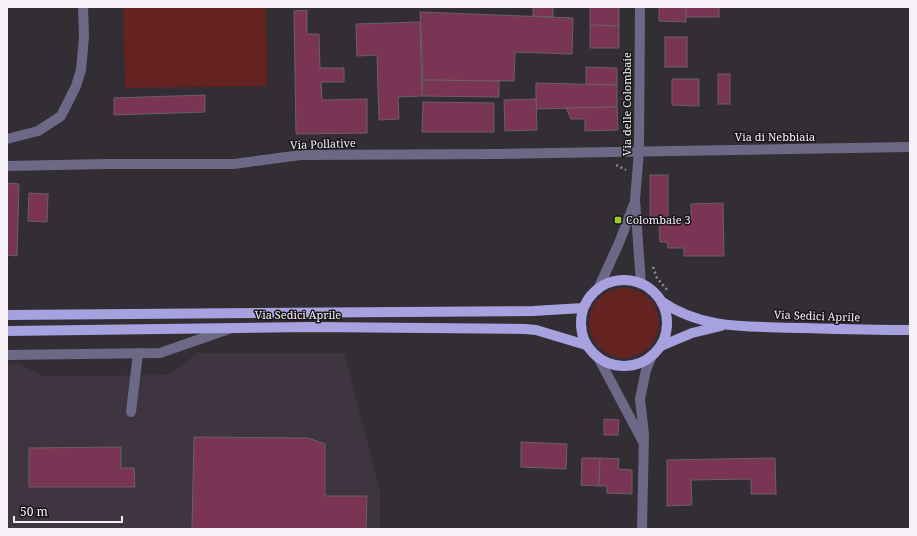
<svg xmlns="http://www.w3.org/2000/svg" width="917" height="536" viewBox="0 0 917 536" font-family="'Noto Serif',serif">
<style>
.built{fill:#3f3541}
.green{fill:#642320}
.building{fill:#7a3554;stroke:#6c6064}
.lines{fill:none;stroke-linecap:round;stroke-linejoin:round}
.path{stroke:#928d93;stroke-width:2.5;stroke-dasharray:2 3;stroke-linecap:butt}
.minor{stroke:#6c6987;stroke-width:10}
.major{stroke:#a7a1df;stroke-width:10}
.poi-dot{fill:#a0c92b;stroke:#19161a;stroke-width:1.5}
.labels{text-anchor:middle;stroke-width:3;stroke-linejoin:round;paint-order:stroke}
.street-label{font-size:11px;fill:#f5f1f6;stroke:#19161a}
.poi-label{font-size:11px;fill:#f5f1f6;stroke:#19161a;text-anchor:start}
</style>
<rect width="100%" height="100%" fill="#332d34"/>
<polygon class="built" points="197,353 344,353 380,490 380,529 7,529 7,365 19,364 44,376 170,375"/>
<g class="green">
<polygon points="123,7 266,7 267,86 125,88"/>
<circle cx="624" cy="323" r="35"/>
</g>
<g class="building">
<polygon points="533,7 553,7 553,17 533,16"/>
<polygon points="590,7 619,7 619,26 590,25"/>
<polygon points="659,7 686,7 686,22 659,21"/>
<rect x="686" y="7" width="33" height="10"/>
<polygon points="307,10 307,34 319,34 320,68 344,68 344,82 321,82 322,100 367,99 367,133 296,134 294,11"/>
<polygon points="420,12 573,18 572,54 515,52 514,81 423,80"/>
<polygon points="420,22 422,96 398,97 399,119 379,120 377,55 357,56 356,24"/>
<polygon points="590,25 619,26 619,48 590,48"/>
<rect x="665" y="37" width="22" height="30"/>
<polygon points="586,67 617,68 617,85 586,84"/>
<rect x="718" y="74" width="12" height="30"/>
<polygon points="672,79 699,79 699,106 672,105"/>
<polygon points="423,80 499,81 499,97 422,96"/>
<polygon points="536,83 617,85 617,107 536,109"/>
<polygon points="205,95 205,112 114,115 114,98"/>
<polygon points="536,99 537,130 505,131 504,100"/>
<polygon points="423,102 494,103 494,132 422,132"/>
<polygon points="617,107 618,130 585,131 585,119 571,119 566,108"/>
<rect x="650" y="175" width="18" height="44"/>
<polygon points="7,183 19,184 17,256 7,255"/>
<polygon points="29,193 48,194 47,222 28,221"/>
<polygon points="723,203 724,256 684,256 684,248 668,248 667,242 660,242 659,224 691,223 691,204"/>
<polygon points="604,419 619,420 618,435 604,435"/>
<polygon points="194,437 308,438 325,444 325,496 367,496 366,529 192,529"/>
<polygon points="521,442 567,444 566,469 521,467"/>
<polygon points="121,447 121,468 134,468 135,487 29,487 29,448"/>
<polygon points="582,458 600,458 599,486 581,485"/>
<polygon points="600,458 619,459 618,469 632,470 632,494 607,493 607,486 599,486"/>
<polygon points="775,458 776,494 751,494 751,479 691,480 692,505 667,506 667,460"/>
</g>
<g class="lines">
<g class="path">
<polyline points="616,165 626,170"/>
<polyline points="653,267 657,278 668,291"/>
</g>
<g class="minor">
<polyline points="640,7 639,151 635,200 641,284"/>
<polyline points="7,139 38,131 61,116 76,86 81,70 84,37 83,7"/>
<polyline points="7,166 106,164 234,164 301,155 499,154 910,147"/>
<polyline points="598,289 619,243 634,204"/>
<polyline points="7,355 160,353 229,329"/>
<polyline points="599,359 642,440"/>
<polyline points="131,412 138,353"/>
<polyline points="642,529 644,434 640,399 646,370 651,358"/>
</g>
<g class="major">
<circle cx="624" cy="323" r="43"/>
<path d="M661,301C703,331 753,326 803,328C838,329 874,330 910,330"/>
<polyline points="7,315 533,311 583,308"/>
<polyline points="7,331 312,327 525,329 536,330 586,345"/>
<polyline points="661,346 692,333 721,326"/>
</g>
</g>
<rect class="poi-dot" x="614" y="216" width="8" height="8" rx="2"/>
<g class="labels">
<g class="street-label">
<text transform="translate(627 104) rotate(-90)" y="4">Via delle Colombaie</text>
<text x="775" y="141">Via di Nebbiaia</text>
<text transform="translate(323 144) rotate(-2)" y="4">Via Pollative</text>
<text x="298" y="319">Via Sedici Aprile</text>
<text transform="translate(817 316) rotate(2)" y="4">Via Sedici Aprile</text>
</g>
<g class="poi-label">
<text x="626" y="224">Colombaie 3</text>
</g>
</g>
<rect width="917" height="536" fill="none" stroke="#f5f1f6" stroke-width="16"/>
<path d="M14 516v6h108v-6" fill="none" stroke="#f5f1f6" stroke-width="2"/>
<text x="20" y="516" font-size="12" fill="#f5f1f6" stroke="#19161a" stroke-width="3" paint-order="stroke">50 m</text>
</svg>
